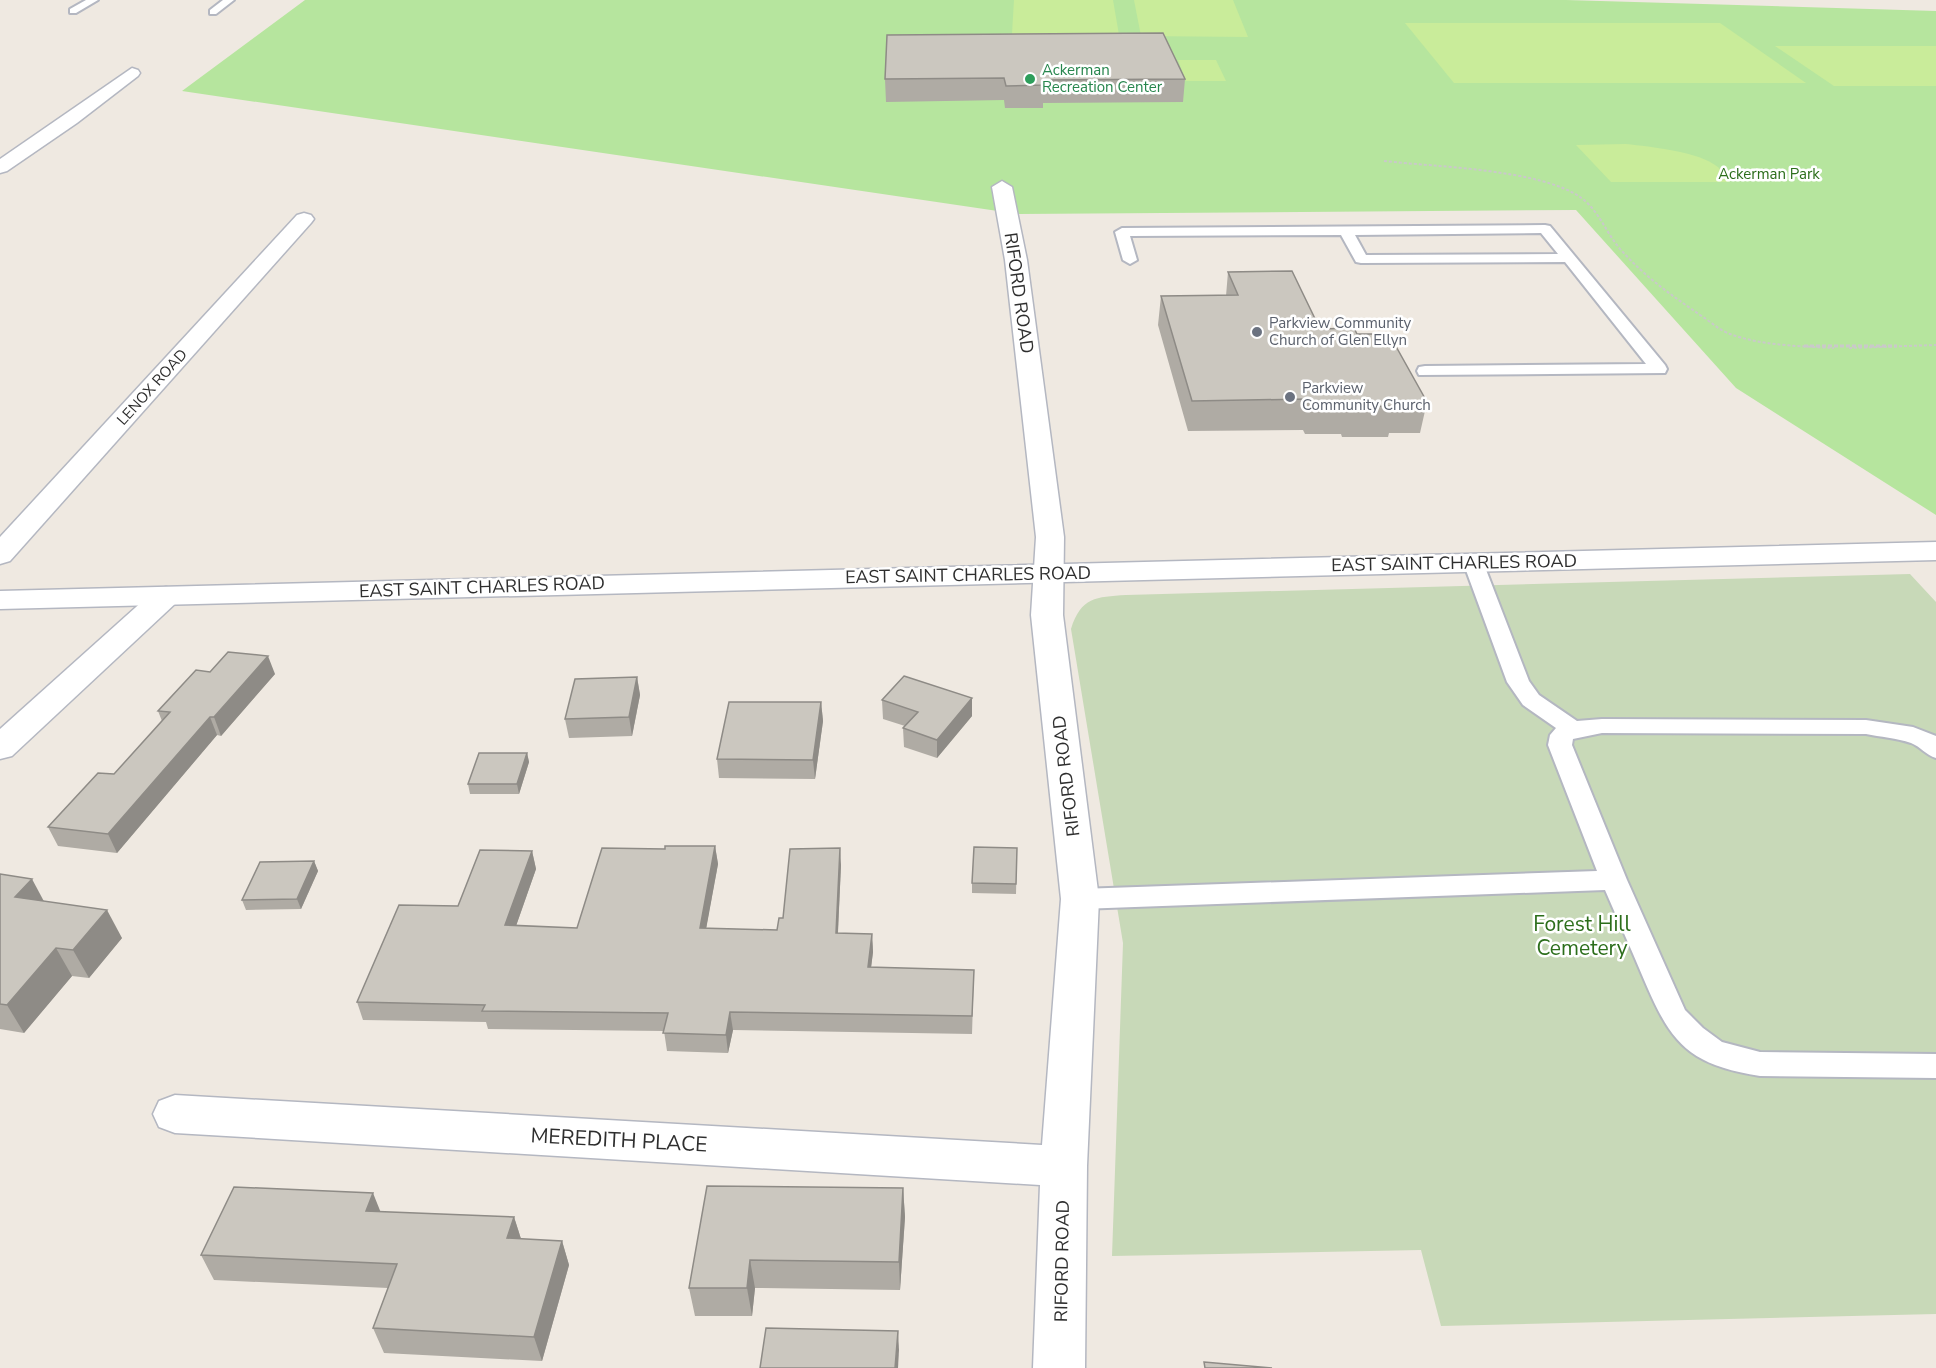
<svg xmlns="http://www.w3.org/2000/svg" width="1936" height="1368" viewBox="0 0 1936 1368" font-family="'Nunito Sans',sans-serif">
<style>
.green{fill:#b6e59e}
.cemetery{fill:#c8d9b8}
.pitch{fill:#c9ec9a}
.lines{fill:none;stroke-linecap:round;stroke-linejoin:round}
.lane-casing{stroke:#b4b7c1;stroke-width:4}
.street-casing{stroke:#b4b7c1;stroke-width:3}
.secondary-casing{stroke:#b4b7c1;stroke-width:3}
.path-far1{stroke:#c9c9c9;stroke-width:2;stroke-dasharray:3 2;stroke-linecap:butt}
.path{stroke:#c9c9c9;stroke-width:3;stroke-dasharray:4 2;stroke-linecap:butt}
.lane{fill:#fff;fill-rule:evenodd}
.street{fill:#fff;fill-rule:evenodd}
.secondary{fill:#fff;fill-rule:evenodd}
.wall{fill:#afaba4}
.shaded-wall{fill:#8e8b86}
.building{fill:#cbc7bf;stroke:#8e8b86;stroke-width:1.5}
.leisure-dot{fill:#2e9e5b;stroke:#fff;stroke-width:2}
.worship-dot{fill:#6b7280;stroke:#fff;stroke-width:2}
.labels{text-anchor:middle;stroke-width:5;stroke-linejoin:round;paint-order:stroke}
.far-leisure-label{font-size:15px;fill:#27864d;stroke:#fff;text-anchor:start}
.far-park-label{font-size:15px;fill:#2c6e1b;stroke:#fff}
.far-worship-label{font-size:15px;fill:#5b616d;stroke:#fff;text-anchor:start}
.far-street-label{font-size:15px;fill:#2e2e2e;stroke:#fff}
.street-label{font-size:18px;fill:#2e2e2e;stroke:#fff}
.near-park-label{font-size:21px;fill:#2c6e1b;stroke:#fff}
.near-street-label{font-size:21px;fill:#2e2e2e;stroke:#fff}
</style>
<rect width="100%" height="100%" fill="#efe9e1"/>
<polygon class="green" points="305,0 1566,0 1936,11 1936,515 1736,388 1576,210 1018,214 182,91"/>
<path class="cemetery" d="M1910,574L1936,602V1314L1441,1326L1421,1250L1112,1256L1123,943L1071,629C1081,597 1096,597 1126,595Z"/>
<g class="pitch">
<polygon points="1014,0 1113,0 1119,35 1012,34"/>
<polygon points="1134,0 1233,0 1248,37 1141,36"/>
<polygon points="1405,23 1720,23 1806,83 1454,83"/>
<polygon points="1775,46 1936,46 1936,86 1834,86"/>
<polygon points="1178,60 1216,60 1226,81 1186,81"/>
<path d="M1626,144C1651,147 1698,151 1718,167C1722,171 1726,178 1729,182H1611L1576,145Z"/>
</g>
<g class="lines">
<g class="lane-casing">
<g id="lane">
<polygon points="86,0 98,0 76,13 70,13 70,9"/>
<polygon points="223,0 234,0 216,14 210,14 210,10"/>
<path d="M1545,225L1550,226L1665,365L1667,369L1665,373L1419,375L1417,371L1419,367L1425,366L1646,364L1565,262L1361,263L1356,262L1341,235L1130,236L1137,260L1130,264L1123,260L1115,232L1122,228ZM1541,233L1558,254L1366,255L1355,235Z"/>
<path d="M1473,556L1480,558L1483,562L1529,681L1539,695L1577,721L1602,719L1866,720L1913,727L1936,736V758C1926,755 1921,747 1911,743C1897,738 1880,737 1866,734L1602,733L1573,739L1572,745L1627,880L1685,1010L1703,1028L1722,1042L1760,1052L1936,1054V1078L1760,1076C1685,1064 1670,1041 1642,975C1630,946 1617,918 1605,890L1080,909L1071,906L1067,899L1071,892L1080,889L1597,871L1548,745L1550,735L1556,728L1523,705L1507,682L1463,562L1466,558Z"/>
</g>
</g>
<g class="street-casing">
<g id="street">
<polygon points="132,68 138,70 140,73 138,76 77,123 7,171 0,173 0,159"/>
<polygon points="1002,181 1012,187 1027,260 1064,537 1063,615 1099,899 1087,1166 1085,1368 1033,1368 1040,1185 175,1133 159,1127 153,1114 159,1101 175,1095 1042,1145 1061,899 1031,615 1036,537 1005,260 992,187"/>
<polygon points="304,213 311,215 314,219 311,223 10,561 0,564 0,537 297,215"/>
<polygon points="166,587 177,590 181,596 177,602 12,756 0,759 0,729 155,590"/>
</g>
</g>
<g class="secondary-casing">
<polygon id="secondary" points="1936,542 1936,560 0,609 0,591"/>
</g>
<g class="path-far1">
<path d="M1384,161C1436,167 1539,169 1580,197C1600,211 1606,234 1622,251C1646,278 1674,297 1703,317C1712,323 1721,331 1730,334C1763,346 1800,346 1834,348"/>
<polyline points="1849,348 1936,345"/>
</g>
<polyline class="path" points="1804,346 1897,346"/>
<use href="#lane" class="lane"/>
<use href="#street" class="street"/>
<use href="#secondary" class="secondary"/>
</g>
<g class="wall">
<polygon points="887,35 1185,79 1183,102 1043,103 1043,108 1005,108 1004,100 886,102 885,79"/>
<polygon points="1228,272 1320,329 1357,334 1427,402 1420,433 1389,433 1388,437 1342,437 1341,434 1305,434 1303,430 1188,431 1158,325 1161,296 1226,296"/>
<polygon points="210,672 275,674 221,736 217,735 117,853 58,846 48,827 114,774 162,721 158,711"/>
<polygon points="637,677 640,695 632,736 569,738 565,719"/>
<polygon points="972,698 972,716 937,758 904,747 903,728 905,726 883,719 882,700"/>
<polygon points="821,702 823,721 815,779 719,778 717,759"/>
<polygon points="527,753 529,762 519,794 470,794 468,784"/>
<polygon points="715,846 718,864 706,928 777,930 783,918 841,865 838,933 872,934 873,952 871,967 974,970 972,1034 733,1030 728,1053 667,1051 664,1031 488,1029 486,1022 363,1020 357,1002 458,906 532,851 536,869 516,926 577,928"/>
<polygon points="1017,848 1016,894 972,893 972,883"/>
<polygon points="314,861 318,871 301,909 246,910 242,900"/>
<polygon points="0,874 43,901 122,938 89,978 72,976 24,1033 0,1029"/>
<polygon points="903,1188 905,1217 900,1290 755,1288 752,1316 695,1316 689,1288"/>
<polygon points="381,1212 514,1217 521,1239 562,1241 569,1265 542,1361 384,1353 373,1328 388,1288 214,1280 201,1255"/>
</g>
<g class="shaded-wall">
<polygon points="268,656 275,674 221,736 214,717"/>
<polygon points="637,677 640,695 632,736 629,717"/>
<polygon points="972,698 972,716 937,758 937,740"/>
<polygon points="821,702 823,721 815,779 813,760"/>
<polygon points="210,717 217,735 117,853 108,834"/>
<polygon points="527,753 529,762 519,794 517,784"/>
<polygon points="715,846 718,864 703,946 700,928"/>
<polygon points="840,848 841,865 837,950 836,933"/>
<polygon points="532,851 536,869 510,943 505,925"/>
<polygon points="314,861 318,871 301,909 297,899"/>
<polygon points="32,879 47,907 15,897"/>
<polygon points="107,910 122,938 89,978 73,950"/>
<polygon points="872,934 873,952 869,984 868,967"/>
<polygon points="56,948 72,976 24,1033 7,1005"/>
<polygon points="730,1012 733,1030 728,1053 726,1035"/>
<polygon points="903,1188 905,1217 900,1290 899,1262"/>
<polygon points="373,1193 383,1218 366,1211"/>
<polygon points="514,1217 522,1242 507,1238"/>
<polygon points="562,1241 569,1265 542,1361 534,1337"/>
<polygon points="750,1260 755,1288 752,1316 747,1288"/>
<polygon points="898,1331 899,1350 898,1368 895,1368"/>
</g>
<g class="building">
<polygon points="1163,33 1185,79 1042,80 1043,85 1006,86 1004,78 885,79 887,35"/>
<polygon points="1292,271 1320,329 1354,328 1357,334 1389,334 1427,402 1392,402 1394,406 1347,407 1346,403 1310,403 1308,399 1192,401 1161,296 1238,295 1228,272"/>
<polygon points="228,652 268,656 214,717 210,717 108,834 48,827 98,773 114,774 170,712 158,711 196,670 210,672"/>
<polygon points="904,676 972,698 937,740 903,728 918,712 882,700"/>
<polygon points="637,677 629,717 565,719 575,679"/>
<polygon points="729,702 821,702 813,760 717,759"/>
<polygon points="479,753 527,753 517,784 468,784"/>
<polygon points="665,846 715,846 700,928 777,930 779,918 783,918 790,849 840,848 836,933 872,934 868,967 974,970 972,1016 730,1012 726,1035 663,1033 668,1013 482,1011 485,1005 357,1002 399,905 458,906 480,850 532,851 505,925 577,928 602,848 665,849"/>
<polygon points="974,847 1017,848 1016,884 972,883"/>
<polygon points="314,861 297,899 242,900 260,862"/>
<polygon points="0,874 32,879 15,897 107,910 73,950 56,948 7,1005 0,1004"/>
<polygon points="707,1186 903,1188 899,1262 750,1260 747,1288 689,1288"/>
<polygon points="234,1187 373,1193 366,1211 514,1217 507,1238 562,1241 534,1337 373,1328 397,1264 201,1255"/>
<polygon points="766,1328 898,1331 895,1368 760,1368"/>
<polygon points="1204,1362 1272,1368 1205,1368"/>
</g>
<circle class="leisure-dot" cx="1030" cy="79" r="6"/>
<g class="worship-dot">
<circle cx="1257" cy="332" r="6"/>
<circle cx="1290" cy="397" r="6"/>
</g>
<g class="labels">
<g class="far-leisure-label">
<text x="1042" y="75">Ackerman<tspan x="1042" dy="17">Recreation Center</tspan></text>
</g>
<g class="far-park-label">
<text x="1769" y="179">Ackerman Park</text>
</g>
<g class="far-worship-label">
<text x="1269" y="328">Parkview Community<tspan x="1269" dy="17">Church of Glen Ellyn</tspan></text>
<text x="1302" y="393">Parkview<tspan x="1302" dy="17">Community Church</tspan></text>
</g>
<g class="far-street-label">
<text transform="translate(152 387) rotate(-48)" y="5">LENOX ROAD</text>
</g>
<g class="street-label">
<text transform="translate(1019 293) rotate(82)" y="6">RIFORD ROAD</text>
<text transform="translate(1454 563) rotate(-1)" y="6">EAST SAINT CHARLES ROAD</text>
<text transform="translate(968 575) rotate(-1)" y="6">EAST SAINT CHARLES ROAD</text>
<text transform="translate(482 587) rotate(-2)" y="6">EAST SAINT CHARLES ROAD</text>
<text transform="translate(1066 776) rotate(-97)" y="6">RIFORD ROAD</text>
<text transform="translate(1062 1261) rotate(-89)" y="6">RIFORD ROAD</text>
</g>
<g class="near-park-label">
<text x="1582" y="931">Forest Hill<tspan x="1582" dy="24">Cemetery</tspan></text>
</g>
<g class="near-street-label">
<text transform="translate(619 1140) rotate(3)" y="7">MEREDITH PLACE</text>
</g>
</g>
</svg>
